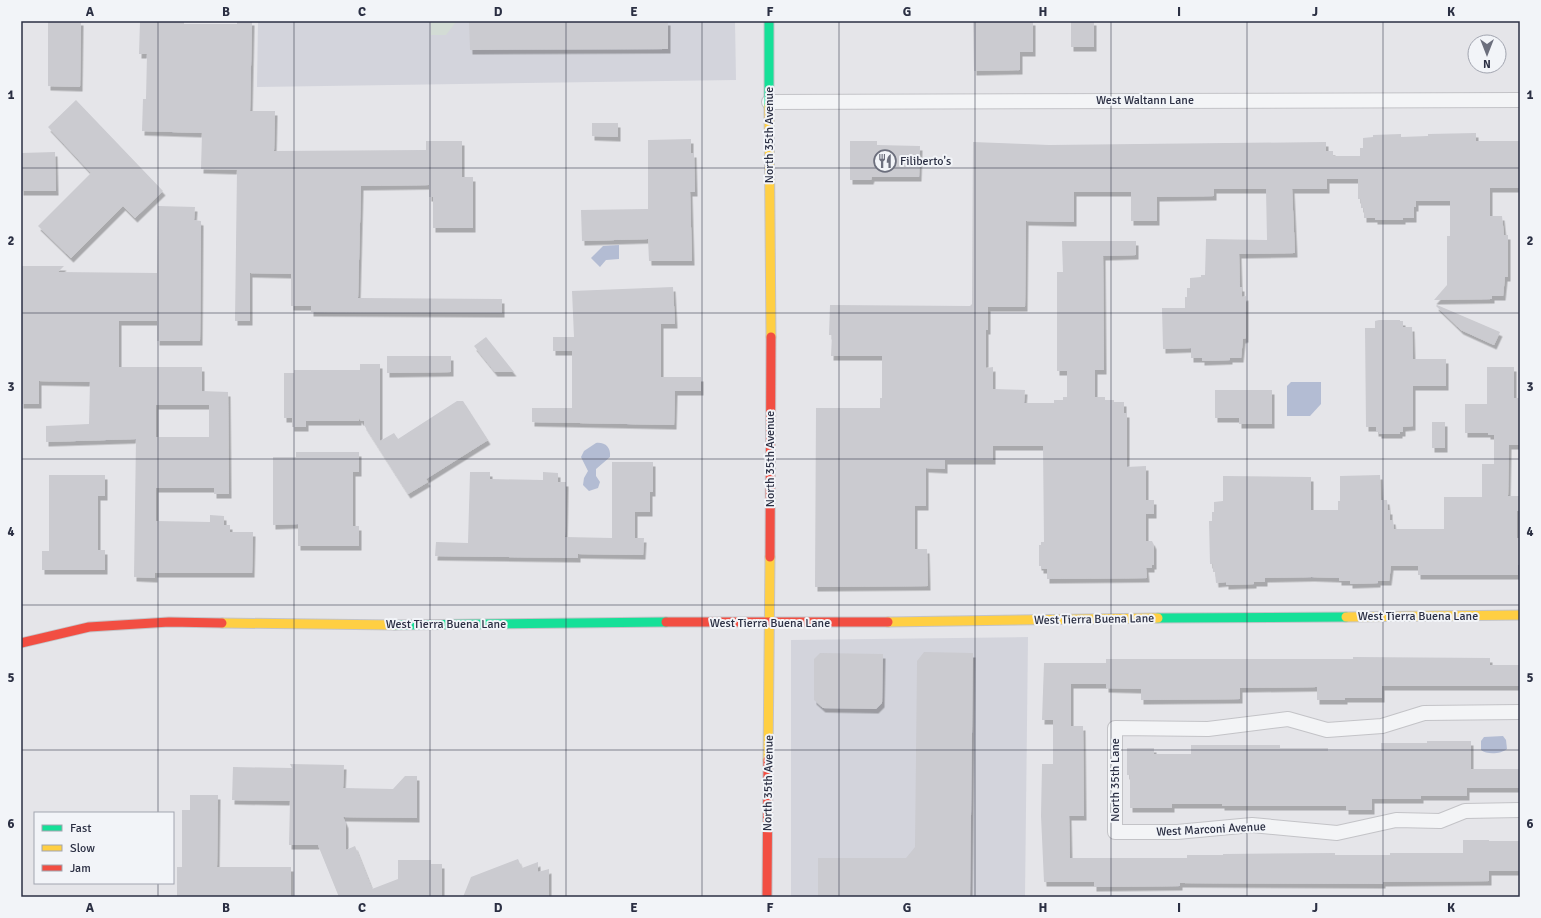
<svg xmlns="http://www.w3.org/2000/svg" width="1541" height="918" viewBox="0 0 1541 918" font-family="Signika,sans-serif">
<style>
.built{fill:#d3d4dc}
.green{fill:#d3dcd5}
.water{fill:#b3bcd3}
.building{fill:#cbcbd0;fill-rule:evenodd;filter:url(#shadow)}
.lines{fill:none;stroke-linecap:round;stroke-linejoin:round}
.street-casing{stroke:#c3c3c7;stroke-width:16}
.fast-casing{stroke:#c3c3c7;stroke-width:11}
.slow-casing{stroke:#c3c3c7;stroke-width:11}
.jam-casing{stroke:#c3c3c7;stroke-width:11}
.street{stroke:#f3f4f6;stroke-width:14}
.fast{stroke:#16e098;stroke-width:9}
.slow{stroke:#ffcf43;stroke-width:9}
.jam{stroke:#f24e42;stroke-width:9}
.grid{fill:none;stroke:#2b2f43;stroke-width:1;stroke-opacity:0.55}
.labels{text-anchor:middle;stroke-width:4;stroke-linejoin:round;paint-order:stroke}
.street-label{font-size:12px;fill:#2b2f43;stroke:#f2f4f8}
.poi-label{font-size:12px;fill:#2b2f43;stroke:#f2f4f8;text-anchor:start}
.neatline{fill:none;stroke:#2b2f43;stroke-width:1.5}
.grid-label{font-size:13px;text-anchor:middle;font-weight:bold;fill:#2b2f43}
</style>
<defs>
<filter id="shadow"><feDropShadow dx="2.5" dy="4.5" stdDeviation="0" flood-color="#0004"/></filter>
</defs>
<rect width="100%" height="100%" fill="#e5e5e9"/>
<g class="built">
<polygon points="258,21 735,21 736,80 257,87"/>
<polygon points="1028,637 1025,897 791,897 791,640"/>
</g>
<polygon class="green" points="431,21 469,21 469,22 456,22 446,35 431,35"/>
<g class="water">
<polygon points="619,245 619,259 606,260 600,267 591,258 603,246"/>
<polygon points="1291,382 1321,382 1321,404 1310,416 1287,416 1287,386"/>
<path d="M596,443C605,442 611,447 610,457L596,469V476L600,482L598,488L589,491L583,485L584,478L588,471L581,457L584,451Z"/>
<path d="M1503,736L1506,740L1507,749C1501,754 1487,755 1481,750V741L1484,737Z"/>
</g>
<g class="building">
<polygon points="48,21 81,21 80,87 48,86"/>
<polygon points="140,21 184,21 184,24 237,24 237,21 252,21 250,111 275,111 274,151 426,150 426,141 462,141 462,177 473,177 473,228 433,228 433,197 429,197 429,185 361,186 358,298 502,299 502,313 311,312 311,306 291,306 291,274 250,273 250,321 235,321 237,170 201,169 202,133 142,131 143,99 146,99 147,54 139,54"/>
<polygon points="469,21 668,21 668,49 470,50"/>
<polygon points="973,21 1033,21 1033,52 1020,52 1020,70 974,71"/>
<rect x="1071" y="21" width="23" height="26"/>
<polygon points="76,100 163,191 135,218 123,206 71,258 38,226 91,173 48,127"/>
<polygon points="592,123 618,123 618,137 592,136"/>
<polygon points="1476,133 1476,141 1520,141 1520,188 1490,188 1490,216 1502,216 1504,235 1508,235 1508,277 1505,277 1503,296 1492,296 1492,299 1434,300 1447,285 1447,236 1450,236 1450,201 1416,201 1416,207 1414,207 1414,218 1403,218 1403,220 1375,220 1375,218 1364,218 1364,208 1361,208 1361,199 1358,199 1358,179 1327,179 1327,189 1292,189 1295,253 1239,254 1240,287 1242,287 1242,297 1246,296 1246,338 1243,339 1241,358 1230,358 1230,360 1202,361 1202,358 1191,358 1191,348 1163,349 1162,308 1185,308 1185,297 1187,297 1187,288 1190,288 1190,278 1201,277 1201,275 1205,275 1206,239 1267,240 1266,189 1214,189 1214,196 1157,197 1157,221 1131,221 1131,192 1074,192 1074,222 1026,221 1025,307 988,307 988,330 986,330 986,368 993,367 993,389 1025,390 1024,403 1054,403 1054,400 1063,400 1063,397 1067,397 1067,371 1057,371 1057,272 1063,272 1062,241 1136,241 1136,255 1103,256 1104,370 1095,370 1095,397 1105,397 1105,400 1114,400 1114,402 1124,402 1124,413 1127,413 1127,467 1146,466 1146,500 1154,500 1154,514 1146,514 1146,541 1152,541 1154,545 1154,565 1152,565 1152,568 1146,568 1147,578 1047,579 1047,569 1041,569 1041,566 1039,566 1039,545 1041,545 1041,542 1044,542 1043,446 993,446 993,460 945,460 945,469 926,468 926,506 915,506 915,549 927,549 928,586 815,587 816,408 880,408 880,398 882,398 882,356 831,356 832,335 829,335 830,305 970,306 972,304 973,142 1049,145 1326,142 1326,151 1333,151 1333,156 1360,156 1360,148 1363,148 1363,138 1373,137 1373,135 1401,134 1401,137 1428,136 1428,134"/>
<polygon points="691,139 691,153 694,153 695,192 690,192 692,261 649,261 648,239 582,241 581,210 648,209 648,140"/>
<polygon points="850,141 877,141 877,145 920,146 919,177 872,177 871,180 850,180"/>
<polygon points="55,152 56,191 21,191 21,153"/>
<path d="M158,206L195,207L194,220L201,221L200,341H157V321H119V367H202V391L228,392L229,494H214V488H156V521L210,522V515L224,516V525H230V532H253L252,573H155V578L134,577L136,439L46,442V426L89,424L90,382L39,381V404H21V266H64L58,272L157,273ZM156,405H209V437H156Z"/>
<polygon points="673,287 675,324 661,324 661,377 701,377 701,391 675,391 674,425 532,422 532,408 572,408 572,351 553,351 553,337 574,337 572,291"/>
<polygon points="1437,305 1500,332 1494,345 1461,330 1436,306"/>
<polygon points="1379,320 1400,320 1400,321 1403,321 1403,327 1412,327 1413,359 1446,359 1446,386 1413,386 1413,426 1403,427 1403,432 1400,432 1400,434 1379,434 1379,432 1376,432 1376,427 1366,427 1365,328 1375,328 1375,321"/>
<polygon points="486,337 514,372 495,372 474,346"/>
<polygon points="387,356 451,356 451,372 387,373"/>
<polygon points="360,364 380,364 380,441 394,433 398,439 457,401 463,401 488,440 426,479 428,482 408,494 364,425 364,421 361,421 359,418 359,421 306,421 306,427 292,427 292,418 284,418 284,373 294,373 294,370 360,370"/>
<polygon points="1487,367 1514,367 1514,398 1520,398 1520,445 1509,445 1508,496 1520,496 1520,511 1517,511 1517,538 1520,538 1520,565 1518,565 1518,575 1418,575 1418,566 1391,566 1389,581 1378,581 1378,583 1350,584 1350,581 1339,581 1339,578 1312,577 1265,578 1265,582 1254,582 1254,584 1226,585 1226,582 1216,583 1215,572 1213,572 1213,564 1210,564 1209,521 1212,521 1212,512 1214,512 1214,502 1223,501 1223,476 1311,477 1311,510 1338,510 1338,501 1340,501 1340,476 1380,475 1381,500 1387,500 1388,510 1390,510 1390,520 1393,520 1394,529 1444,529 1444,497 1482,497 1482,464 1494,464 1494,435 1488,435 1488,433 1465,433 1465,404 1487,404"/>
<polygon points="1215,390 1272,390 1272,424 1239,424 1239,418 1215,418"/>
<rect x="1432" y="422" width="13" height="26"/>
<polygon points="296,452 359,452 359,472 353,472 353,526 359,526 359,546 298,546 298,524 273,525 273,457 296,457"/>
<polygon points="612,462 653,462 653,492 650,492 650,512 635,512 635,538 644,538 643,555 578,554 578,558 435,556 436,542 468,543 470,472 490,472 490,479 543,480 543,472 558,473 558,482 566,482 565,537 612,538"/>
<polygon points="49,475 105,475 105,496 98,496 98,550 105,550 105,570 42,570 42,551 49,551"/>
<polygon points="924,652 973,653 970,897 818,897 818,858 906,858 915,847 917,661"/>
<polygon points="820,653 883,654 882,703 876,709 823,708 814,700 814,659"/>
<polygon points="1353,657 1490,658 1490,665 1520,665 1520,686 1382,686 1382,698 1345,698 1345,700 1317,700 1317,687 1240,688 1240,699 1141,700 1141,689 1106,688 1106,684 1071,684 1071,726 1083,726 1084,816 1069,816 1070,858 1187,858 1187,855 1223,855 1223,854 1335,853 1335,855 1390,855 1390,853 1463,853 1463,840 1489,840 1489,841 1520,841 1520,871 1489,871 1489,881 1383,882 1383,884 1180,883 1180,886 1094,887 1094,882 1044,882 1041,816 1042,764 1053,764 1053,720 1042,720 1044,663 1106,663 1106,659 1353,659"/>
<polygon points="1427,741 1471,741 1471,769 1520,769 1520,788 1467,788 1467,796 1421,796 1421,799 1372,799 1372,810 1346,810 1346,806 1222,806 1222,804 1172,804 1172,808 1130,808 1130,775 1127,775 1127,748 1154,748 1154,754 1191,754 1191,745 1280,745 1280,748 1328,748 1328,751 1381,751 1381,743 1427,743"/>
<polygon points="290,764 344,765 343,788 393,789 405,776 417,776 417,818 343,817 346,824 346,850 355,846 372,889 398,879 398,860 431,860 431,864 442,864 442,897 339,897 318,845 289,845 290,801 232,800 233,767 292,768"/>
<polygon points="190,795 218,795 217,867 291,867 291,897 177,897 177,867 182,867 182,810 190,810"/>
<polygon points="518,859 522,868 538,862 538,872 549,869 549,897 463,897 471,877"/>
</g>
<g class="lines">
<g class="street-casing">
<g id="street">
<polyline points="769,102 1520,100"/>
<polyline points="1520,712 1424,713 1382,726 1327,730 1288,719 1208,729 1115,728 1115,832 1177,832 1252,825 1337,833 1396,820 1440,821 1465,811 1520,810"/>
</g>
</g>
<g class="fast-casing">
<g id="fast">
<polyline points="769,21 769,106"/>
<polyline points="1158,618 1346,617"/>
<polyline points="395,625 666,622"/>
</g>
</g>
<g class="slow-casing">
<g id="slow">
<polyline points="769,106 771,337"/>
<polyline points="1346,617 1520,615"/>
<polyline points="888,622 1158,618"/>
<polyline points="222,623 395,625"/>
<polyline points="768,760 770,557"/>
</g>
</g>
<g class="jam-casing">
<g id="jam">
<polyline points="770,557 771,337"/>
<polyline points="666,622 888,622"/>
<polyline points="21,643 89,627 169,622 222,623"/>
<polyline points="767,897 768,760"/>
</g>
</g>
<use href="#street" class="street"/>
<use href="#fast" class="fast"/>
<use href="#slow" class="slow"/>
<use href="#jam" class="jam"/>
</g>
<path class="grid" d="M158,21V813M294,21V897M430,21V897M566,21V897M702,21V897M839,21V897M975,21V897M1111,21V897M1247,21V897M1383,21V897M21,168H1520M21,313H1520M21,459H1520M21,605H1520M21,750H1520M158,883V897"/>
<defs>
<g id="restaurant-ring" transform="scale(1.15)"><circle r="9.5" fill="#f2f4f8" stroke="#6c6f7d" stroke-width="1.5"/><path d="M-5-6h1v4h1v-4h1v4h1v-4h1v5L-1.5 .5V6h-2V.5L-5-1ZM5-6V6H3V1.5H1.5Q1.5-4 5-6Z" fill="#6c6f7d"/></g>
</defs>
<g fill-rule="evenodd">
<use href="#restaurant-ring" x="885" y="161"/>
</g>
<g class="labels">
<g class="street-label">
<text x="1145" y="104">West Waltann Lane</text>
<text transform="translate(769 135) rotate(-90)" y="4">North 35th Avenue</text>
<text transform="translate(770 459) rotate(-90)" y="4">North 35th Avenue</text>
<text x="1418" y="620">West Tierra Buena Lane</text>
<text transform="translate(1094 619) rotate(-1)" y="4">West Tierra Buena Lane</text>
<text x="770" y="627">West Tierra Buena Lane</text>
<text x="446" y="628">West Tierra Buena Lane</text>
<text transform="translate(1115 780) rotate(-90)" y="4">North 35th Lane</text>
<text transform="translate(768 783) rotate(-89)" y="4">North 35th Avenue</text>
<text transform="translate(1211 829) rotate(-3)" y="4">West Marconi Avenue</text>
</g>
<g class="poi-label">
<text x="900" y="165">Filiberto's</text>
</g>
</g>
<rect width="1541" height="918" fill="none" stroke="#f2f4f8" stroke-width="44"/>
<rect x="34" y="812" width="140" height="72" fill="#f2f4f8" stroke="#a2a5b0"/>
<rect x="42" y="825" width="20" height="6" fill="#16e098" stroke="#a2a5b0"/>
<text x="70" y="832" font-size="12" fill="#2b2f43">Fast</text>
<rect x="42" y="845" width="20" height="6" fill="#ffcf43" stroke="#a2a5b0"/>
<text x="70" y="852" font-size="12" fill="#2b2f43">Slow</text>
<rect x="42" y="865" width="20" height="6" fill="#f24e42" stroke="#a2a5b0"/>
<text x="70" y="872" font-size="12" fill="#2b2f43">Jam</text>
<g transform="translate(1487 54) rotate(180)"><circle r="19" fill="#f2f4f8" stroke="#a2a5b0"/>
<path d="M0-3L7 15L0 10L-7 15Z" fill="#6c6f7d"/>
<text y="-6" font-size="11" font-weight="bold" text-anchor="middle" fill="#2b2f43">N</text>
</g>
<rect x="22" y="22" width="1497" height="874" class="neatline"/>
<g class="grid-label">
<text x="90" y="16">A</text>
<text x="226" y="16">B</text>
<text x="362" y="16">C</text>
<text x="498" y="16">D</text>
<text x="634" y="16">E</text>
<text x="770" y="16">F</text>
<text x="907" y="16">G</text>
<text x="1043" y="16">H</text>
<text x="1179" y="16">I</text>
<text x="1315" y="16">J</text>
<text x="1451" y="16">K</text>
<text x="11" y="99">1</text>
<text x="1530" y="99">1</text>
<text x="11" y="245">2</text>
<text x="1530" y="245">2</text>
<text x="11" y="391">3</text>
<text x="1530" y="391">3</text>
<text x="11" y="536">4</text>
<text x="1530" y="536">4</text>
<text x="11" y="682">5</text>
<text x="1530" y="682">5</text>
<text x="11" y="828">6</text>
<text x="1530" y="828">6</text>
<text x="90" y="912">A</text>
<text x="226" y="912">B</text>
<text x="362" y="912">C</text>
<text x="498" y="912">D</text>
<text x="634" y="912">E</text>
<text x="770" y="912">F</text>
<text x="907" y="912">G</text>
<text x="1043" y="912">H</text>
<text x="1179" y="912">I</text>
<text x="1315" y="912">J</text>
<text x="1451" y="912">K</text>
</g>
</svg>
